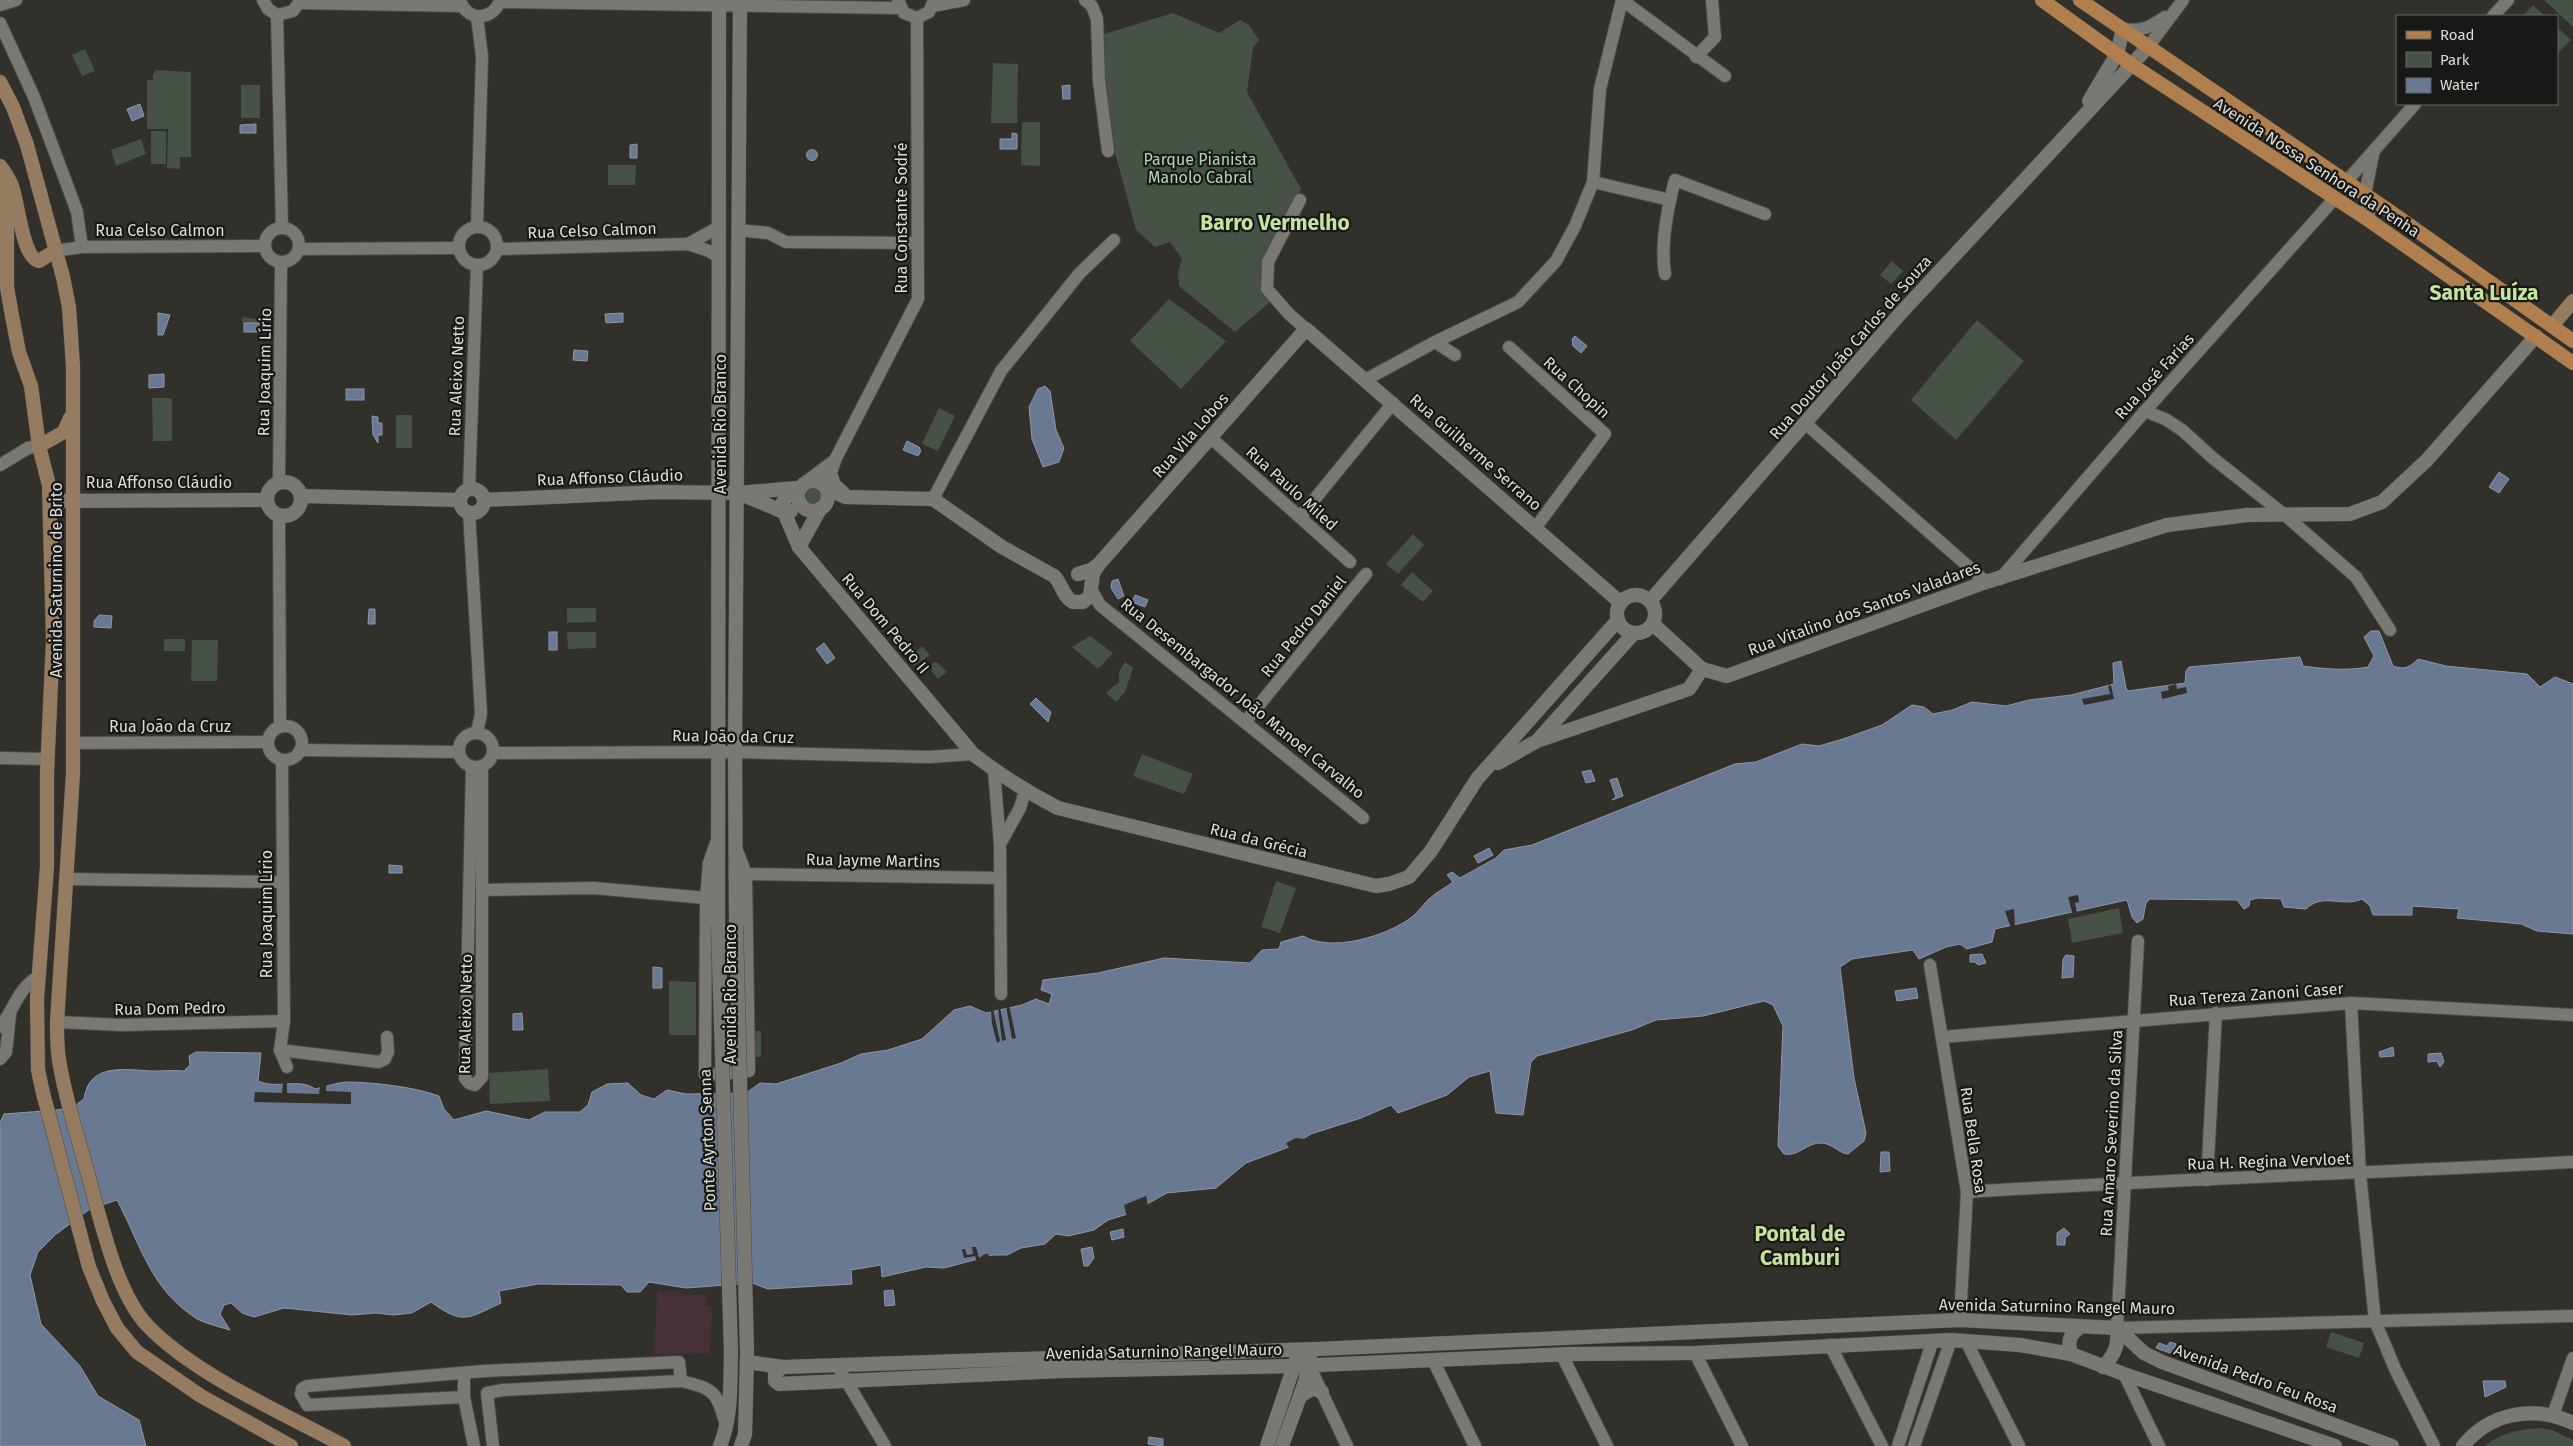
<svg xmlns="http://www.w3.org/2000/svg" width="2573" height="1446" viewBox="0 0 2573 1446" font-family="'Fira Sans',sans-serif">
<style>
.medical{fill:#453137}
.green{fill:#455245}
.water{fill:#697992;stroke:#8c97a7}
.pier{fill:#31302b}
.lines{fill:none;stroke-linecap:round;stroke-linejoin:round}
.minor-casing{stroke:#4c4b46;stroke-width:14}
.tertiary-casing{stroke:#4c4b46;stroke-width:15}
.secondary-casing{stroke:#4c4b46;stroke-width:15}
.primary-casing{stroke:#4c4b46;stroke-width:15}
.minor{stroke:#797872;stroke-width:12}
.tertiary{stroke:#797872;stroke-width:14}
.secondary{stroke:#957b60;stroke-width:14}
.primary{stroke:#b17f4d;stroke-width:14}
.tertiary-bridge-casing{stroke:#4c4b46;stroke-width:15;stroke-linecap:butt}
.tertiary-bridge{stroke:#797872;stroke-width:14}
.labels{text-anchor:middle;stroke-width:4.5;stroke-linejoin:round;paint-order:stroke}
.park-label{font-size:16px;fill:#add8ad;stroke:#181816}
.street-label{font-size:16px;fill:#dcdcd8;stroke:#181816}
.district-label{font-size:21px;font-weight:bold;fill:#c3e49d;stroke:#181816}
</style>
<rect width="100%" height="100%" fill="#31302b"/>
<polygon class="medical" points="657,1291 681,1291 681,1294 707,1295 706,1306 712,1307 710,1353 654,1355"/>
<g class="green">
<polygon points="2546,0 2573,0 2573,27 2545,1"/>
<polygon points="2533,5 2545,16 2523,16"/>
<polygon points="1173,13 1219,33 1240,20 1249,25 1259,40 1253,48 1247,92 1301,189 1268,275 1275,298 1235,332 1179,286 1178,272 1182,259 1170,242 1155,247 1136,230 1114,149 1098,36"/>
<polygon points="2557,27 2571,40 2557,54"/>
<polygon points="85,49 95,71 82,76 72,55"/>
<polygon points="993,63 1018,64 1017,123 991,123"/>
<polygon points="155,70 191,72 191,157 180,157 180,169 167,168 168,129 147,129 147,80 153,80 153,73 155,73"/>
<rect x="241" y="85" width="19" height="33"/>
<polygon points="1022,122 1040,122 1040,166 1021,165"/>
<rect x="151" y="131" width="15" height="33"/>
<polygon points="141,139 146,154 116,166 111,150"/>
<polygon points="608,165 636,165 635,185 608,185"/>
<polygon points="1892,261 1903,271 1891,284 1880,275"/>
<polygon points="1169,299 1226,341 1181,389 1130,341"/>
<polygon points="242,317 264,320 263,325 242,322"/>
<polygon points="1977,320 2024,361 1956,440 1911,400"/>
<polygon points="152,398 172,398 172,441 153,441"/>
<polygon points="939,408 955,416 938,451 922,444"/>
<rect x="396" y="415" width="16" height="33"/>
<circle cx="813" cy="496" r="13"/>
<polygon points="1413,534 1424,545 1398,574 1386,564"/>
<polygon points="1412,572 1433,591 1423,602 1401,585"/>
<polygon points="567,608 596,608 596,622 567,623"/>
<polygon points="567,632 596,632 596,648 568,649"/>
<polygon points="1090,636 1113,653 1098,669 1072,647"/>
<rect x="164" y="639" width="21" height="12"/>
<polygon points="192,640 218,640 217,681 191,681"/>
<polygon points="922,646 930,655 914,666 909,660"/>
<polygon points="937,662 947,672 938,679 932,672 932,663"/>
<polygon points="1125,662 1133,668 1125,692 1116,702 1106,693 1119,682 1119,672"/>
<polygon points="1142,754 1193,774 1184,794 1133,776"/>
<polygon points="1276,881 1296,888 1280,933 1261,927"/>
<polygon points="2119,908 2123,933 2072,943 2068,919"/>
<polygon points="669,981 696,982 696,1035 669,1035"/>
<polygon points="750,1031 761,1031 761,1057 749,1057"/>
<polygon points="548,1069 550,1101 490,1104 489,1073"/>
<polygon points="2331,1332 2364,1343 2359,1358 2326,1347"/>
<path d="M2539,1428L2552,1430L2573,1440V1446H2485C2501,1433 2519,1429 2539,1428Z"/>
</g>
<g class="water">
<polygon points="1070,85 1070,99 1063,99 1062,86"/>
<polygon points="140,104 144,116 132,121 127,109"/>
<polygon points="256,124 256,133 240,133 240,125"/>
<polygon points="1012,133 1017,134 1017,149 1000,149 1000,139 1012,139"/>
<polygon points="637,144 637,158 630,158 630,145"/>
<circle cx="812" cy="155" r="5.5"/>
<polygon points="158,313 170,315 163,335 158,335"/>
<polygon points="623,313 623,322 606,323 605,314"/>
<rect x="244" y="323" width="15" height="9"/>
<polygon points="1575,336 1587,346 1581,353 1573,346 1572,339"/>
<polygon points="574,350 588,351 587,361 573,360"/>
<polygon points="164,374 164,387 149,388 149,375"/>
<polygon points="1045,386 1050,391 1056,430 1064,448 1059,462 1043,467 1032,439 1029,407 1038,389"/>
<rect x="346" y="389" width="18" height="11"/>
<polygon points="372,416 378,417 378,423 382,423 382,435 378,435 378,443 373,435"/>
<polygon points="907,441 919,447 921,451 918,456 903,450"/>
<polygon points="2499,472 2509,479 2499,493 2489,487"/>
<polygon points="1118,579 1124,596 1118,599 1111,588 1112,581"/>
<polygon points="1135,595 1148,600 1145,607 1132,602"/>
<polygon points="369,609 375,609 375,624 368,624"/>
<polygon points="99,615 112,616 111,628 94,627 94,621"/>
<path d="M2371,631H2379L2393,666C2404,670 2409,668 2418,659L2446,666L2527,674L2540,687L2555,677L2573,684V934L2537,931L2521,924L2457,918L2459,909L2412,906V915H2373L2370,906L2362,899C2343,908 2323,892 2306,909L2284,907L2281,899L2258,898L2250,900L2249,906L2244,909L2237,900L2150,899L2146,903L2143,919L2137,923L2132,917L2127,900L1995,929L1992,942L1967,949L1960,944L1946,947L1919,959L1913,950L1852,959L1840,967L1854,1078L1866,1133L1864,1141L1848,1154C1838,1153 1833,1144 1822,1143C1807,1142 1799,1157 1784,1154L1778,1146L1783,1026L1773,1005L1764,1001L1703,1016L1656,1020L1632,1030L1537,1056L1531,1062L1523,1115L1496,1113L1490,1071L1469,1077L1447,1095L1398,1113L1391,1105L1361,1118L1311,1134L1289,1147L1246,1163L1216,1188L1167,1193L1131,1213L1108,1220L1094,1230L1068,1236L1056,1234L1045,1244L1021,1248L1007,1255H993L944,1268L926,1267L882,1277L881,1265L851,1270L852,1284L768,1289L752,1283L686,1288L649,1282L640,1292H627L621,1285L538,1284L499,1291L501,1303C467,1319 463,1325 431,1302L412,1313L393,1315L376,1313L352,1315L284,1308L254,1317L242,1313L231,1303L224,1305L220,1314L230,1330C220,1327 207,1324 197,1319C150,1289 141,1245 117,1200L90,1209L55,1235L38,1252L30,1275L41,1324L80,1366L98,1396L139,1420L146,1446H0V1123L4,1114L57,1110L73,1107L84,1099C89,1062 125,1070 153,1071C163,1071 173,1070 184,1071L190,1065L189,1056L196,1052L261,1053L258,1081C279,1090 298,1077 315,1089C325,1087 335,1083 346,1082C372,1082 415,1087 439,1096L444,1109L454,1120L486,1111L529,1120L545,1112H580L588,1105L592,1092L607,1084L628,1083L641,1095L654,1099L667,1090L686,1094L746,1093L760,1083L776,1084L841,1063L861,1054L888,1050L922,1039L954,1010L970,1006L986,1013L1022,1005L1036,999L1049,1004L1052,994L1041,990L1043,980L1098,973L1164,958L1250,963L1262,950L1279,949L1281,942L1303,936C1332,953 1387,936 1412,917C1418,912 1422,906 1428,900C1435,893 1445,888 1453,882L1447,875L1452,872L1460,878L1496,858L1504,850L1532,845L1735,764L1756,762L1802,744L1819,746L1843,739L1882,725L1912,705L1924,707L1933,714L1952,710L1972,702L2006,706L2029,700L2071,695L2114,684L2113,663L2121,661L2126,688L2128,691L2185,683L2186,671L2189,667L2300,657L2303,666C2324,669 2347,671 2368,667L2374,656L2364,637Z"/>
<rect x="549" y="632" width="8" height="18"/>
<polygon points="824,643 835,658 827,664 816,649"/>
<polygon points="1036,698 1051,712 1048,722 1030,704"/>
<polygon points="1591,770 1595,781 1586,783 1582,772"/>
<polygon points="1617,778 1623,796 1612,800 1616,797 1610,780"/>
<polygon points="1489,848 1493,855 1478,863 1474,856"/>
<polygon points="389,865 402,866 402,873 389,873"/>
<polygon points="1982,954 1986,963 1978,965 1975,962 1970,962 1970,955"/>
<polygon points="2066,955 2074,956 2073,977 2062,978 2063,959"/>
<polygon points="653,967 662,968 662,988 653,988"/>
<polygon points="1916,988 1918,998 1897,1001 1895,991"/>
<polygon points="522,1013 523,1030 513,1030 513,1014"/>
<polygon points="2393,1047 2394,1056 2380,1057 2379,1052"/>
<polygon points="2441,1053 2444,1062 2440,1067 2437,1061 2428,1062 2428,1054"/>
<polygon points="1881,1152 1889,1152 1890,1171 1880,1172"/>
<polygon points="2064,1228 2070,1234 2065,1238 2065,1245 2057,1245 2057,1233"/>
<polygon points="1123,1229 1124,1237 1112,1240 1110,1232"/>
<polygon points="1092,1247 1094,1258 1088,1266 1084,1266 1081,1249"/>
<polygon points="893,1290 895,1305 885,1306 884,1291"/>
<polygon points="2170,1342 2176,1344 2173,1354 2156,1348 2159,1343 2167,1346"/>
<polygon points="2483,1381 2505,1381 2506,1387 2485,1397"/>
<polygon points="1149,1437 1163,1439 1163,1446 1148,1444"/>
</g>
<g class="pier">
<polygon points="2176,684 2177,689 2186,687 2187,693 2162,699 2161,692 2169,690 2168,686"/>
<polygon points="2111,685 2114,699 2084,705 2082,699 2110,694 2108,686"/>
<polygon points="2078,895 2079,902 2075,903 2077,914 2073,915 2068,897"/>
<polygon points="2014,909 2015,927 2011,928 2005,911"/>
<polygon points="1009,1005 1016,1038 1012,1039 1006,1006"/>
<polygon points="1000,1007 1006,1040 1002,1041 998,1008"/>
<polygon points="993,1009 1000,1041 997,1043 992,1024 991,1010"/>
<polygon points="283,1083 287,1083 287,1093 319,1094 320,1086 326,1085 326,1091 351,1092 351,1104 254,1102 255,1092 282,1093"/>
<polygon points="1296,1138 1306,1139 1290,1149 1286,1143"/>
<polygon points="1146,1196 1148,1206 1127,1217 1124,1205"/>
<polygon points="972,1247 976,1247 979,1258 985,1254 988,1254 990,1258 977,1262 975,1256 964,1258 962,1249 965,1249 967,1255 973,1254"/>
</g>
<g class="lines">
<g class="minor-casing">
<g id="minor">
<polyline points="263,0 268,9 277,15 293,11 301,0"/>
<path d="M460,0C466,22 494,21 500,0"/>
<polyline points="898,0 904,13 917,18 929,12 934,0"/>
<polyline points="1085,0 1092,6 1097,19 1099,81 1108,151"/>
<polyline points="500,2 900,8"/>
<polyline points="300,3 462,6"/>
<polyline points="0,5 16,0"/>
<polyline points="933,6 964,0"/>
<polyline points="277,15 282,228"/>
<polyline points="2493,16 2508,0"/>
<polyline points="0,23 34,97 69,190 77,212 82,247"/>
<path d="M2123,29C2142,32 2150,27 2165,17"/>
<polyline points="2148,47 2183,0"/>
<polyline points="1696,57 1715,37 1712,0"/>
<polyline points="1593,182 1670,200"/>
<polyline points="2346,182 2415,104"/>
<polyline points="1300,200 1268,262 1267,289 1289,314 1306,329"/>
<polyline points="2370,221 2365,194 2374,150"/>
<polyline points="477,226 482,56 477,17"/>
<circle cx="478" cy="246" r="19"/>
<circle cx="282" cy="245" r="17"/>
<polyline points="738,230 768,233 786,242 917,243"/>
<polyline points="688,244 719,227"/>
<polyline points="299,249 459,248"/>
<polyline points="497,249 688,244 709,251 719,257"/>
<polyline points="55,251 82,247 265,246"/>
<path d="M1665,274C1660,244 1667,210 1675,180L1765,214"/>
<polyline points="1435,342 1455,355"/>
<polyline points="1509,347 1605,434 1536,527"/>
<polyline points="1365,380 1435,342 1518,302 1556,261 1575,226 1593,182 1600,89 1622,0 1725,76"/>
<polyline points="2145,411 2165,419 2182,430 2214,459 2286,516 2356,577 2390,630"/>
<polyline points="1806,424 1986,582"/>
<polyline points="1211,438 1350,562"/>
<polyline points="0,465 28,448 39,446"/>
<polyline points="807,481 835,460"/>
<polyline points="828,481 836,458 918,299 917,18"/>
<polyline points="279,483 281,262"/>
<polyline points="469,489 477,265"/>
<polyline points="933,499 1001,371 1079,274 1114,240"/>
<polyline points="469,512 481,714 477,732"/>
<polyline points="279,515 280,727"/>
<polyline points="1300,517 1393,403"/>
<polyline points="2000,579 2145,411 2335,198"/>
<polyline points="1092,591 1100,605 1363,818"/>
<polyline points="1246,721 1366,574"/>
<circle cx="285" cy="743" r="17"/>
<circle cx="476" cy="750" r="17"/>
<polyline points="73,743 268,742"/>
<polyline points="300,750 459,752"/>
<polyline points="493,753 735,752 929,757 973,754"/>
<polyline points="0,758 48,759"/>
<polyline points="282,760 284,1021 280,1050 287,1067"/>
<polyline points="472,767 465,1078 469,1083 475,1085 482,1077 482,766"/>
<polyline points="994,770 1000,844 1001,994"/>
<polyline points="716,843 709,863 706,898 705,1074 708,1075 749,1071 746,874 737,851"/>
<polyline points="1000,844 1020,808 1025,791"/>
<polyline points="746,874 999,878"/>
<polyline points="66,879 281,882"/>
<polyline points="482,890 594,888 706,898"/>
<polyline points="2138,941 2117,1328 2573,1316"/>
<polyline points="1930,965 1967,1192 1960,1320"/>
<polyline points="2351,1003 2360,1173 2375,1321 2396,1371 2434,1446"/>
<polyline points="57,1022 122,1025 284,1021"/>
<path d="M0,1027C14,1010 18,988 38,977"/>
<polyline points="1942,1037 2351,1003 2573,1015"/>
<polyline points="280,1050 379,1062 385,1059 388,1052 387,1037"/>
<polyline points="0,1059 6,1052 10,1015"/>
<polyline points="2207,1180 2216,1013"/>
<path d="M1967,1192C2169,1179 2371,1173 2573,1162"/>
<polyline points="1966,1341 2019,1446"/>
<polyline points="1830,1345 1882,1446"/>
<polyline points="1695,1353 1742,1446"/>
<polyline points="1562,1355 1607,1446"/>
<polyline points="1433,1360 1475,1446"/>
<polyline points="837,1365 885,1446"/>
<polyline points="1309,1365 1347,1446"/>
<polyline points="464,1373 464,1397 474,1446"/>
<polyline points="2124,1374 2159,1446"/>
<polyline points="464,1397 307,1405 301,1394 302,1389 307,1386 484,1371 679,1362 681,1381"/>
<polyline points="2553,1415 2573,1358"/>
<path d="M493,1446L487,1393L503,1390L681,1381C715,1389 716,1391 726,1425"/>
<polyline points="1898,1446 1933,1340"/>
<polyline points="1914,1446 1951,1340"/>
</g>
</g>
<g class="tertiary-casing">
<g id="tertiary">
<polyline points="2089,101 2117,54 2123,29"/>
<polyline points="830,473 834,485 844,494"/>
<circle cx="813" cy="496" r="15"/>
<circle cx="284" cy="499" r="17"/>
<circle cx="472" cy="501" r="12"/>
<path d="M793,489L783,502L784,512L799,547L973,754C1000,775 1027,792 1058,808L1376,886L1389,884L1409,877L1431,851L1477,779L1618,620"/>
<path d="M827,489L846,497L933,499L1002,547L1054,576C1062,584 1063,597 1073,602H1083L1090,596L1093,573L1099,564"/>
<polyline points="743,495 784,512 791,511"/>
<polyline points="301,496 459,500"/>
<polyline points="484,500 659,492 738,493 797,488"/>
<polyline points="50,501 267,500"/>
<polyline points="799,547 820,509"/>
<polyline points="1078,574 1091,570 1099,564 1306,329 1621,603"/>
<circle cx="1636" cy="614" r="19"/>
<polyline points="1650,601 1899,315 2148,47"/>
<polyline points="1653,624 1702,669 1727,676 1986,582 2167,525 2247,515 2350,514 2382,502 2427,460 2536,336"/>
<polyline points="1538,740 1634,633"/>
<polyline points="1498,763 1537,741 1689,689 1702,669"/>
<polyline points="718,926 719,0"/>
<polyline points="736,926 735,752 740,0"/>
<polyline points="2117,1328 2144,1353 2162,1362 2392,1446"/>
<path d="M2071,1354C2067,1341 2070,1334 2080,1327"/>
<polyline points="747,1362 783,1367 1317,1349 1960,1320 2117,1328"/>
<polyline points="783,1367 775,1373 775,1381 779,1384 1062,1371 1295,1366 1572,1354 1695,1353 1951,1340 2020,1345 2071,1354 2124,1374 2335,1446"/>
<path d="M2103,1367C2115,1355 2119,1344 2117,1328"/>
<polyline points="1300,1396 1313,1388 1322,1392"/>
<path d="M720,1446C732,1416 730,1385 731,1352"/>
<polyline points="741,1446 745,1434 747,1355"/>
<polyline points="1267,1446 1297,1357"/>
<polyline points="1282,1446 1305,1382 1310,1356"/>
<path d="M2463,1446C2490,1412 2535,1405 2573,1423"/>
</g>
</g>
<g class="secondary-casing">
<g id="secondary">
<path d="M0,82L13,107L27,145L63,277L69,307L73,366V774L57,1022C57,1035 57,1048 59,1060C65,1098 77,1134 87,1171C100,1216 115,1291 147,1325C193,1374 283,1413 344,1446"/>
<path d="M0,166C5,172 9,179 12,186C18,201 22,258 39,261L55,251"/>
<polyline points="0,180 7,219 7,287 12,316 19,352 31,386 39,446 49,485 53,640 47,773 47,867 37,999 38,1070 43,1093 89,1267 103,1301 117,1328 137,1352 201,1396 291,1446"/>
<polyline points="2552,326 2573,301"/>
<polyline points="39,446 64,432 70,418"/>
</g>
</g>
<g class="primary-casing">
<g id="primary">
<polyline points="2042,0 2132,65 2370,221 2573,363"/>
<polyline points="2080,0 2388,210 2573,341"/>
</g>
</g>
<use href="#minor" class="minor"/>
<use href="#tertiary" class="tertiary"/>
<use href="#secondary" class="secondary"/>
<use href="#primary" class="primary"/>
<g class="tertiary-bridge-casing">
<g id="tertiary-bridge">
<polyline points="718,926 731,1352"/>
<polyline points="736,926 747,1351"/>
</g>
</g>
<use href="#tertiary-bridge" class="tertiary-bridge"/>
</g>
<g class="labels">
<g class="park-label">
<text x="1200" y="165">Parque Pianista<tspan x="1200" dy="18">Manolo Cabral</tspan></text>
</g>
<g class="street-label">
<text transform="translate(2317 167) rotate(33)" y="6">Avenida Nossa Senhora da Penha</text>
<text transform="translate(901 218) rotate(-90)" y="6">Rua Constante Sodré</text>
<text x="160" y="236">Rua Celso Calmon</text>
<text transform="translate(592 230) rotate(-2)" y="6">Rua Celso Calmon</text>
<text transform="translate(1850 347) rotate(-49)" y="6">Rua Doutor João Carlos de Souza</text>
<text transform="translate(264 372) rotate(-89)" y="6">Rua Joaquim Lírio</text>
<text transform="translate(456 376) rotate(-88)" y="6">Rua Aleixo Netto</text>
<text transform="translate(2154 376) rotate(-48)" y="6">Rua José Farias</text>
<text transform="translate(1577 387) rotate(42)" y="6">Rua Chopin</text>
<text transform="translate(720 424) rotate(-90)" y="6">Avenida Rio Branco</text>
<text transform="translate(1190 435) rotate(-49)" y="6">Rua Vila Lobos</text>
<text transform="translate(1476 452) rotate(41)" y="6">Rua Guilherme Serrano</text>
<text transform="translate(610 477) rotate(-2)" y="6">Rua Affonso Cláudio</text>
<text x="159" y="488">Rua Affonso Cláudio</text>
<text transform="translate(1292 488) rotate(42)" y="6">Rua Paulo Miled</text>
<text transform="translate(56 580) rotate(-90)" y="6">Avenida Saturnino de Brito</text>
<text transform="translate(1864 608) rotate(-20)" y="6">Rua Vitalino dos Santos Valadares</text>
<text transform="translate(886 623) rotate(50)" y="6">Rua Dom Pedro II</text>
<text transform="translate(1303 626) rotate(-51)" y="6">Rua Pedro Daniel</text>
<text transform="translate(1243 698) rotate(39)" y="6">Rua Desembargador João Manoel Carvalho</text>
<text x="170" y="732">Rua João da Cruz</text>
<text transform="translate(733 736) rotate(1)" y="6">Rua João da Cruz</text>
<text transform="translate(1259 840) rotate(14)" y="6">Rua da Grécia</text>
<text transform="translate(873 860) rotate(1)" y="6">Rua Jayme Martins</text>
<text transform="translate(266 914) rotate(-90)" y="6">Rua Joaquim Lírio</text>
<text transform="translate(730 994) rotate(-90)" y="6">Avenida Rio Branco</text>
<text transform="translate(2256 994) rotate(-4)" y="6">Rua Tereza Zanoni Caser</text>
<text transform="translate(170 1008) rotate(-1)" y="6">Rua Dom Pedro</text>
<text transform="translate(465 1014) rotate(-89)" y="6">Rua Aleixo Netto</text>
<text transform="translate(2111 1133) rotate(-87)" y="6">Rua Amaro Severino da Silva</text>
<text transform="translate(707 1140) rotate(-92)" y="6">Ponte Ayrton Senna</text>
<text transform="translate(1974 1140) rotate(82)" y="6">Rua Bella Rosa</text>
<text transform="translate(2269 1161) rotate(-2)" y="6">Rua H. Regina Vervloet</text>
<text transform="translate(2057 1306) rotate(1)" y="6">Avenida Saturnino Rangel Mauro</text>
<text transform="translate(1164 1351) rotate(-1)" y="6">Avenida Saturnino Rangel Mauro</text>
<text transform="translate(2256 1378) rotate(20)" y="6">Avenida Pedro Feu Rosa</text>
</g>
<g class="district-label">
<text x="1275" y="230">Barro Vermelho</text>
<text x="2484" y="300">Santa Luíza</text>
<text x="1800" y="1241">Pontal de<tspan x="1800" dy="24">Camburi</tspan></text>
</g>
</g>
<rect x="2396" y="15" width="162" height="90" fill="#181816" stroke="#666664"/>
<rect x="2406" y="31" width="25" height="8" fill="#b17f4d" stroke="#666664"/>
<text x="2440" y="40" font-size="15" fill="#dcdcd8">Road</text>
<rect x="2406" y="52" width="25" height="15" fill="#455245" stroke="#666664"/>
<text x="2440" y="65" font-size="15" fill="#dcdcd8">Park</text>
<rect x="2406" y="78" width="25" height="15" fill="#697992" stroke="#666664"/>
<text x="2440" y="90" font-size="15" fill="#dcdcd8">Water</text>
</svg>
